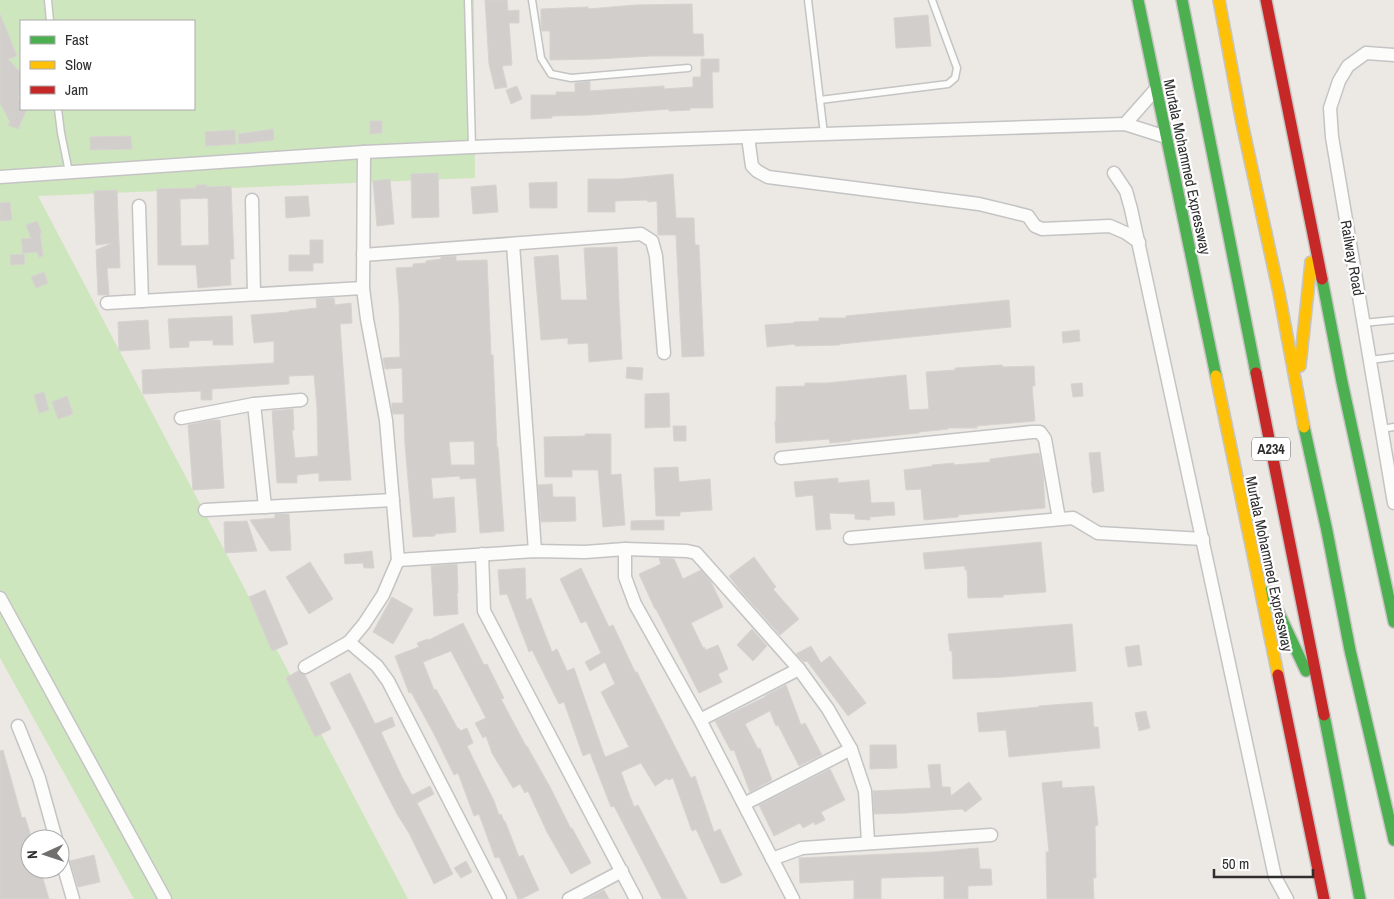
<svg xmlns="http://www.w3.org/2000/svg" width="1394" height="899" viewBox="0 0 1394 899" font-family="'Archivo Narrow',sans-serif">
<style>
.green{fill:#cee6be;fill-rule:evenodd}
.building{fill:#d1cecb;stroke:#d7d4d0;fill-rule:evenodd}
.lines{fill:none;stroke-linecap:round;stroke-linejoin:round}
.lane-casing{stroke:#c5c4c5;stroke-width:9}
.street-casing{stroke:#c5c4c5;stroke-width:15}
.fast-casing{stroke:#c6c5c4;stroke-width:14}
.slow-casing{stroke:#c6c5c4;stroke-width:14}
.jam-casing{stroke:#c6c5c4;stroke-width:14}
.lane{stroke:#fcfcfb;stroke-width:6}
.street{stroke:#fcfcfb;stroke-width:12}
.fast{stroke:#4caf50;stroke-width:11}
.slow{stroke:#ffc107;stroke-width:11}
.jam{stroke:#c62828;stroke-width:11}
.labels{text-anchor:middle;stroke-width:4.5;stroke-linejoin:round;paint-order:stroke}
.shield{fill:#fff;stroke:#6d6d6d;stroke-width:1}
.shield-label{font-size:14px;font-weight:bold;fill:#2e2e2e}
.street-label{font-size:15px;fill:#2e2e2e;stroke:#fff}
</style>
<rect width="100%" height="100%" fill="#ece8e4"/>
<path class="green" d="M0,0H474L475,178L38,196L408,899H134L0,658ZM21,21H194V109H21Z"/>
<g class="building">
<polygon points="485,0 507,0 508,11 519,10 519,23 509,23 512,65 502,66 507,87 495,89 489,64"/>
<polygon points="692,4 693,34 703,34 704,56 651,56 597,59 550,60 550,31 542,31 541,23 541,9 588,7 588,9 635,5"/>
<polygon points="0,14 17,56 8,59 21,73 21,90 18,98 21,99 21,109 27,109 18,129 8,125 10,122 0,103"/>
<polygon points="928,15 931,46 896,48 894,18"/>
<polygon points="701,59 719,59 719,72 712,72 713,108 690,108 690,110 669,111 669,109 590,115 552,116 552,118 531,119 531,95 556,95 556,92 575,92 575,83 590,81 590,91 664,86 664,89 693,87 693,77 701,77"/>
<polygon points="517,86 522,99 511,104 506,90"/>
<polygon points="370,121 382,121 382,133 370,134"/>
<polygon points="273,129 274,140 239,144 238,134"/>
<polygon points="235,130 236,144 206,146 205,132"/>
<polygon points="131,136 132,149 90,150 90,137"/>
<polygon points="438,173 439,217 412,218 411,174"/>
<polygon points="673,174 676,218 694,218 695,245 699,245 704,356 682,357 676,235 658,235 657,201 648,202 647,200 615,201 615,212 588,212 588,179 621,179"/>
<polygon points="390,179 394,224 377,226 373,181"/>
<polygon points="557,182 557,208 530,208 529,183"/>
<path d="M196,185H207L206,187L231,186L234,259H230L231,285L198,288L196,265H158L157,189L196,188ZM208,198L209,245L181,246L180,199Z"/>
<polygon points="496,185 498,212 473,214 471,187"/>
<polygon points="117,190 120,268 107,268 109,295 98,295 96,250 113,243 96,245 94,191"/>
<polygon points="308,196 310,216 286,218 285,197"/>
<polygon points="10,202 12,220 0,221 0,203"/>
<polygon points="37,221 42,233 40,233 43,256 39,257 37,252 23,253 21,239 31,238 26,225"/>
<polygon points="310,240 323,240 323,263 313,263 313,271 289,271 289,255 310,255"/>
<polygon points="617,247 619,303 622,359 589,362 588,343 568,344 568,338 541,340 534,257 558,255 561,300 587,300 584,248"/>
<polygon points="24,254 25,264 11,265 10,255"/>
<path d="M456,256V261L487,260L491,355H493L497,448L498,447L504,531L480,533L476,478L460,479V476L431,478L433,499L454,497L456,532L435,534V536L413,537L405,445L404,414H393L392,408V403H403L402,368L385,369L383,359V358L400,357L399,303L396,268L413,267V264L426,263V261L441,259V257ZM474,441L475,465H451L449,442Z"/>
<polygon points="44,272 48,283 36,288 31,277"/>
<polygon points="334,298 335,305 351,303 352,323 340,324 351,480 319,481 319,473 297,475 297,483 277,483 272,411 293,409 294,430 292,430 295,458 318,456 317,409 314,375 289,376 289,384 212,389 212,400 201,400 201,391 143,394 142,370 274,363 274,341 254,343 251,315 289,312 289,311 317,308 316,299"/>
<polygon points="1009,300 1011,327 840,344 840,345 795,346 795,344 767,347 765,325 794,323 794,322 819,321 819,318 846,318 846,316"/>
<polygon points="232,316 233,345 213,345 213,340 189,341 189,347 170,348 168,319"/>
<polygon points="148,320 150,349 119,351 118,322"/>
<polygon points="1079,330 1080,341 1063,343 1062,332"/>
<polygon points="1002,365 1003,367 1034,366 1035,386 1032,386 1035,421 977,426 977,428 948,428 948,429 919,432 919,433 851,440 851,441 830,443 829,439 776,443 775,421 776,421 776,387 805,386 805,383 827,383 906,375 909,410 929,409 926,372 955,370 955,368"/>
<polygon points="627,367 643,368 642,380 626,378"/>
<polygon points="1082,383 1083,396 1073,397 1071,384"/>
<polygon points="44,392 49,410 39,413 34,395"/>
<polygon points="669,393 670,427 645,428 645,394"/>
<polygon points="67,396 73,414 58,419 52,402"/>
<polygon points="212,420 220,420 224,488 193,490 188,425"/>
<polygon points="673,426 686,426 686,441 674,441"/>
<polygon points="585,434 611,434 611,475 621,474 625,525 603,527 598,470 572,470 572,477 545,477 544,437 585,436"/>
<polygon points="1100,452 1104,491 1093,493 1091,481 1092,481 1089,453"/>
<polygon points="1039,453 1043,473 1045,508 958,515 958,517 924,520 921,489 906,490 904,470 933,466 932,465 954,463 954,465 990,462 990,459"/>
<polygon points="678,467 679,482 710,479 712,510 680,512 680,516 656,516 654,468"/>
<polygon points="838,478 838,483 869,480 871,503 894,502 895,515 870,517 870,520 855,519 855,514 829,513 831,529 816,530 813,495 796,497 794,482"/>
<polygon points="552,484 553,497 575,497 576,521 541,522 538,485"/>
<polygon points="275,514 289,514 291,550 270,551 250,520 275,518"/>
<polygon points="664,520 664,530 631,530 631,521"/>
<polygon points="247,521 257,551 225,553 224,522"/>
<polygon points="1041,542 1046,592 1003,595 1003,597 968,598 967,570 965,570 965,566 925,569 923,553"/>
<polygon points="372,551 374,568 364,568 363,563 345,564 344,554"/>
<polygon points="754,557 776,587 773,589 799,619 780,635 739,589 729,576"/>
<polygon points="659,558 674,559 683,579 701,570 711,582 723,607 691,623 703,648 704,647 706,650 718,645 728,669 718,674 722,682 699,693 656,609 655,609 639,574 661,564"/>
<polygon points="310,562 333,599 309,614 286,577"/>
<polygon points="457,564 458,593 457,593 458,614 434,616 431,566"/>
<polygon points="525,568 526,600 531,598 552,652 557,649 567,671 574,668 605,757 629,747 601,692 615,684 605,662 590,671 585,662 601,653 586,621 581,623 560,579 581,568 609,627 613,625 635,672 637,672 691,778 695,776 714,832 720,829 742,875 725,883 721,883 696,829 692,831 673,778 668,780 667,778 655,786 641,763 621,772 634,807 638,805 687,899 662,899 614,806 611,807 590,753 583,756 564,702 559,704 532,650 529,652 507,594 500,595 498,570"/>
<polygon points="265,590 288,644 272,651 249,597"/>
<polygon points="392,597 413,609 393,644 373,632"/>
<polygon points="463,623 484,665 487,664 504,698 501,699 526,746 527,746 550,787 571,829 572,828 591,863 571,874 547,832 528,791 525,793 520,784 513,788 492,753 486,736 483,738 475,723 486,718 451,651 423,662 434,690 436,689 458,729 459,728 460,731 467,728 473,743 467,746 494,801 499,815 501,814 504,821 505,821 519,857 523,855 539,890 521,899 518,899 499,857 495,858 479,814 474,816 458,773 454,775 434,734 411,692 409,693 395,656 419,647 417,643 428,639 429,640"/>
<polygon points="1072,624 1076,671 1004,677 953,679 952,651 950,651 948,634"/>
<polygon points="752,629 767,646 753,661 737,645"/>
<polygon points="1139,645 1142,665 1128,667 1125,647"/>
<polygon points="811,646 821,663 830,656 866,703 848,716 807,661 804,662 796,654"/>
<polygon points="298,671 305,675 331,729 315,737 286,678"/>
<polygon points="350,673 375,724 392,717 395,726 381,732 402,777 412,795 430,786 434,794 417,803 453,874 434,884 409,833 397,814 380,781 354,729 330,683"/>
<polygon points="786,685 801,725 805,723 822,755 799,766 778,725 776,726 770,711 745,724 758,749 760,748 772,780 750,792 734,750 731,751 715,721 765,697 765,696"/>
<polygon points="1092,702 1094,727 1098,727 1100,748 1009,757 1006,730 979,732 977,713 1039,707 1039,706"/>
<polygon points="1146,711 1150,728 1139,731 1135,713"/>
<polygon points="870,745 896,745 897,768 870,769"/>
<polygon points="3,750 22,818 25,817 30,833 30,869 40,869 49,899 0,899 0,751"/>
<polygon points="940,764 942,787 950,787 951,796 969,782 982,799 965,812 962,809 906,813 874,814 873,791 931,788 928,765"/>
<polygon points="830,769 845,800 821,812 825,820 815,825 814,822 803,828 800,823 774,836 759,805"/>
<polygon points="1062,781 1062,788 1094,786 1098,825 1095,826 1096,878 1093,878 1094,899 1047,899 1046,852 1049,852 1042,783"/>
<polygon points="978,848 980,869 991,869 992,885 968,886 968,899 944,899 944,876 881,878 881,899 854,899 854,880 800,883 799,858 933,852"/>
<polygon points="94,855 100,882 78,887 70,861"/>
<polygon points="466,861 472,872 461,878 454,868"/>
<polygon points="604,890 609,899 586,899"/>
</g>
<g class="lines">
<g class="lane-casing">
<g id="lane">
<polyline points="48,0 50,21"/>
<polyline points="468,0 472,147"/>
<polyline points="532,0 541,58 551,74 571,78 688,68"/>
<polyline points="808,0 824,134"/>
<polyline points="820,100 948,84 955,78 957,68 932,0"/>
<polyline points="58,109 61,133 69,172"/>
<polyline points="1363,323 1394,320"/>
<polyline points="1370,360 1394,357"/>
<polyline points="1382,429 1394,427"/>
</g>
</g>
<g class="street-casing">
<g id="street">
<polyline points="1394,55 1366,53 1348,66 1339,81 1330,108 1332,137 1394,503"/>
<polyline points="1125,124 1156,89"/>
<polyline points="748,137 752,166 757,171 768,177 979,204 1028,216 1035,226 1042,229 1110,226 1126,233 1139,242"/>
<polyline points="1114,173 1126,191 1131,209 1275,877 1287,899"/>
<polyline points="0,177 364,152 472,147 824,134 1125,124 1166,137"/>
<polyline points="252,200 254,294"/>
<polyline points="139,206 142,301"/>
<polyline points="513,244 535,551"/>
<polyline points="363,255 641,234 652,241 656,256 664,353"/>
<polyline points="107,303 363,288"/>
<polyline points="254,404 265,507"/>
<polyline points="181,418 254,404 301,400"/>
<polyline points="781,458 1032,432 1040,432 1045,439 1059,519"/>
<polyline points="205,510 393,500"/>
<polyline points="850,538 1073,518 1098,533 1203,539"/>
<polyline points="625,549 625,577 635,604 700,720 793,899"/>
<polyline points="482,554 484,611 636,899"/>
<polyline points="398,560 535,551 585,552 625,549 687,551 696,553 799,669 828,709 851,749 865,791 868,842"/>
<polyline points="0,598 165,899"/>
<polyline points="349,642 377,666 388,681 500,899"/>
<polyline points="305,667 349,642 364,624 383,595 398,560 386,420 367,319 363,288 364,152"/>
<polyline points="700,720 799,669"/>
<polyline points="18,726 39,778 56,839"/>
<polyline points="744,804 851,749"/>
<polyline points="60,854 73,899"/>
<polyline points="772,859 802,848 991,835"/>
<polyline points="569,899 622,871"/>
</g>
</g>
<g class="fast-casing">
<g id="fast">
<polyline points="1138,0 1216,376"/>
<polyline points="1182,0 1256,373"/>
<polyline points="1322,279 1342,382 1394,622"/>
<polyline points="1304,427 1327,531 1350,650 1394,840"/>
<polyline points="1269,592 1306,671"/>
<polyline points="1324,715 1360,899"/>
</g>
</g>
<g class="slow-casing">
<g id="slow">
<polyline points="1219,0 1242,123 1279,293 1304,427"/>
<polyline points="1300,366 1311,262"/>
<polyline points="1216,376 1278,675"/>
</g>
</g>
<g class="jam-casing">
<g id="jam">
<polyline points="1266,0 1322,279"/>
<polyline points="1256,373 1324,715"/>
<polyline points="1278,675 1324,899"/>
</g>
</g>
<use href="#lane" class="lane"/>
<use href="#street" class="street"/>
<use href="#fast" class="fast"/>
<use href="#slow" class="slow"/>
<use href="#jam" class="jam"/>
</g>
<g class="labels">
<rect class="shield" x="1252" y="437.5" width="38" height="23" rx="4"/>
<g class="shield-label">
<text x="1271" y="454">A234</text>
</g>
<g class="street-label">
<text transform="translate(1187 167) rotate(78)" y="5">Murtala Mohammed Expressway</text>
<text transform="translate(1352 258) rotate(80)" y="5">Railway Road</text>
<text transform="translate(1269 564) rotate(78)" y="5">Murtala Mohammed Expressway</text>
</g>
</g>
<rect x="20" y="20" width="175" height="90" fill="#ffffff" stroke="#ababab"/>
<rect x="30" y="36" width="25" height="8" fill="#4caf50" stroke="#ababab"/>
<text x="65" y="45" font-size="15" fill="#2e2e2e">Fast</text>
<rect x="30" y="61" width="25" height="8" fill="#ffc107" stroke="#ababab"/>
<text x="65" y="70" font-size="15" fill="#2e2e2e">Slow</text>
<rect x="30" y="86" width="25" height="8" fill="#c62828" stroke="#ababab"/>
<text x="65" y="95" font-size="15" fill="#2e2e2e">Jam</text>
<g transform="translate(45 854) rotate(267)"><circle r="24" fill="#ffffff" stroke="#ababab"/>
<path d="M0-4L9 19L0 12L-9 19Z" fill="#706f6e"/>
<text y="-8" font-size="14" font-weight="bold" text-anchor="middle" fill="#2e2e2e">N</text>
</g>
<path d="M1214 869v8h99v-8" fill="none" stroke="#2e2e2e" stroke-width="2.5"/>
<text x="1222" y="869" font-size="15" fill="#2e2e2e" stroke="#ffffff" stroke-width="4" paint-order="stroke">50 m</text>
</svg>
